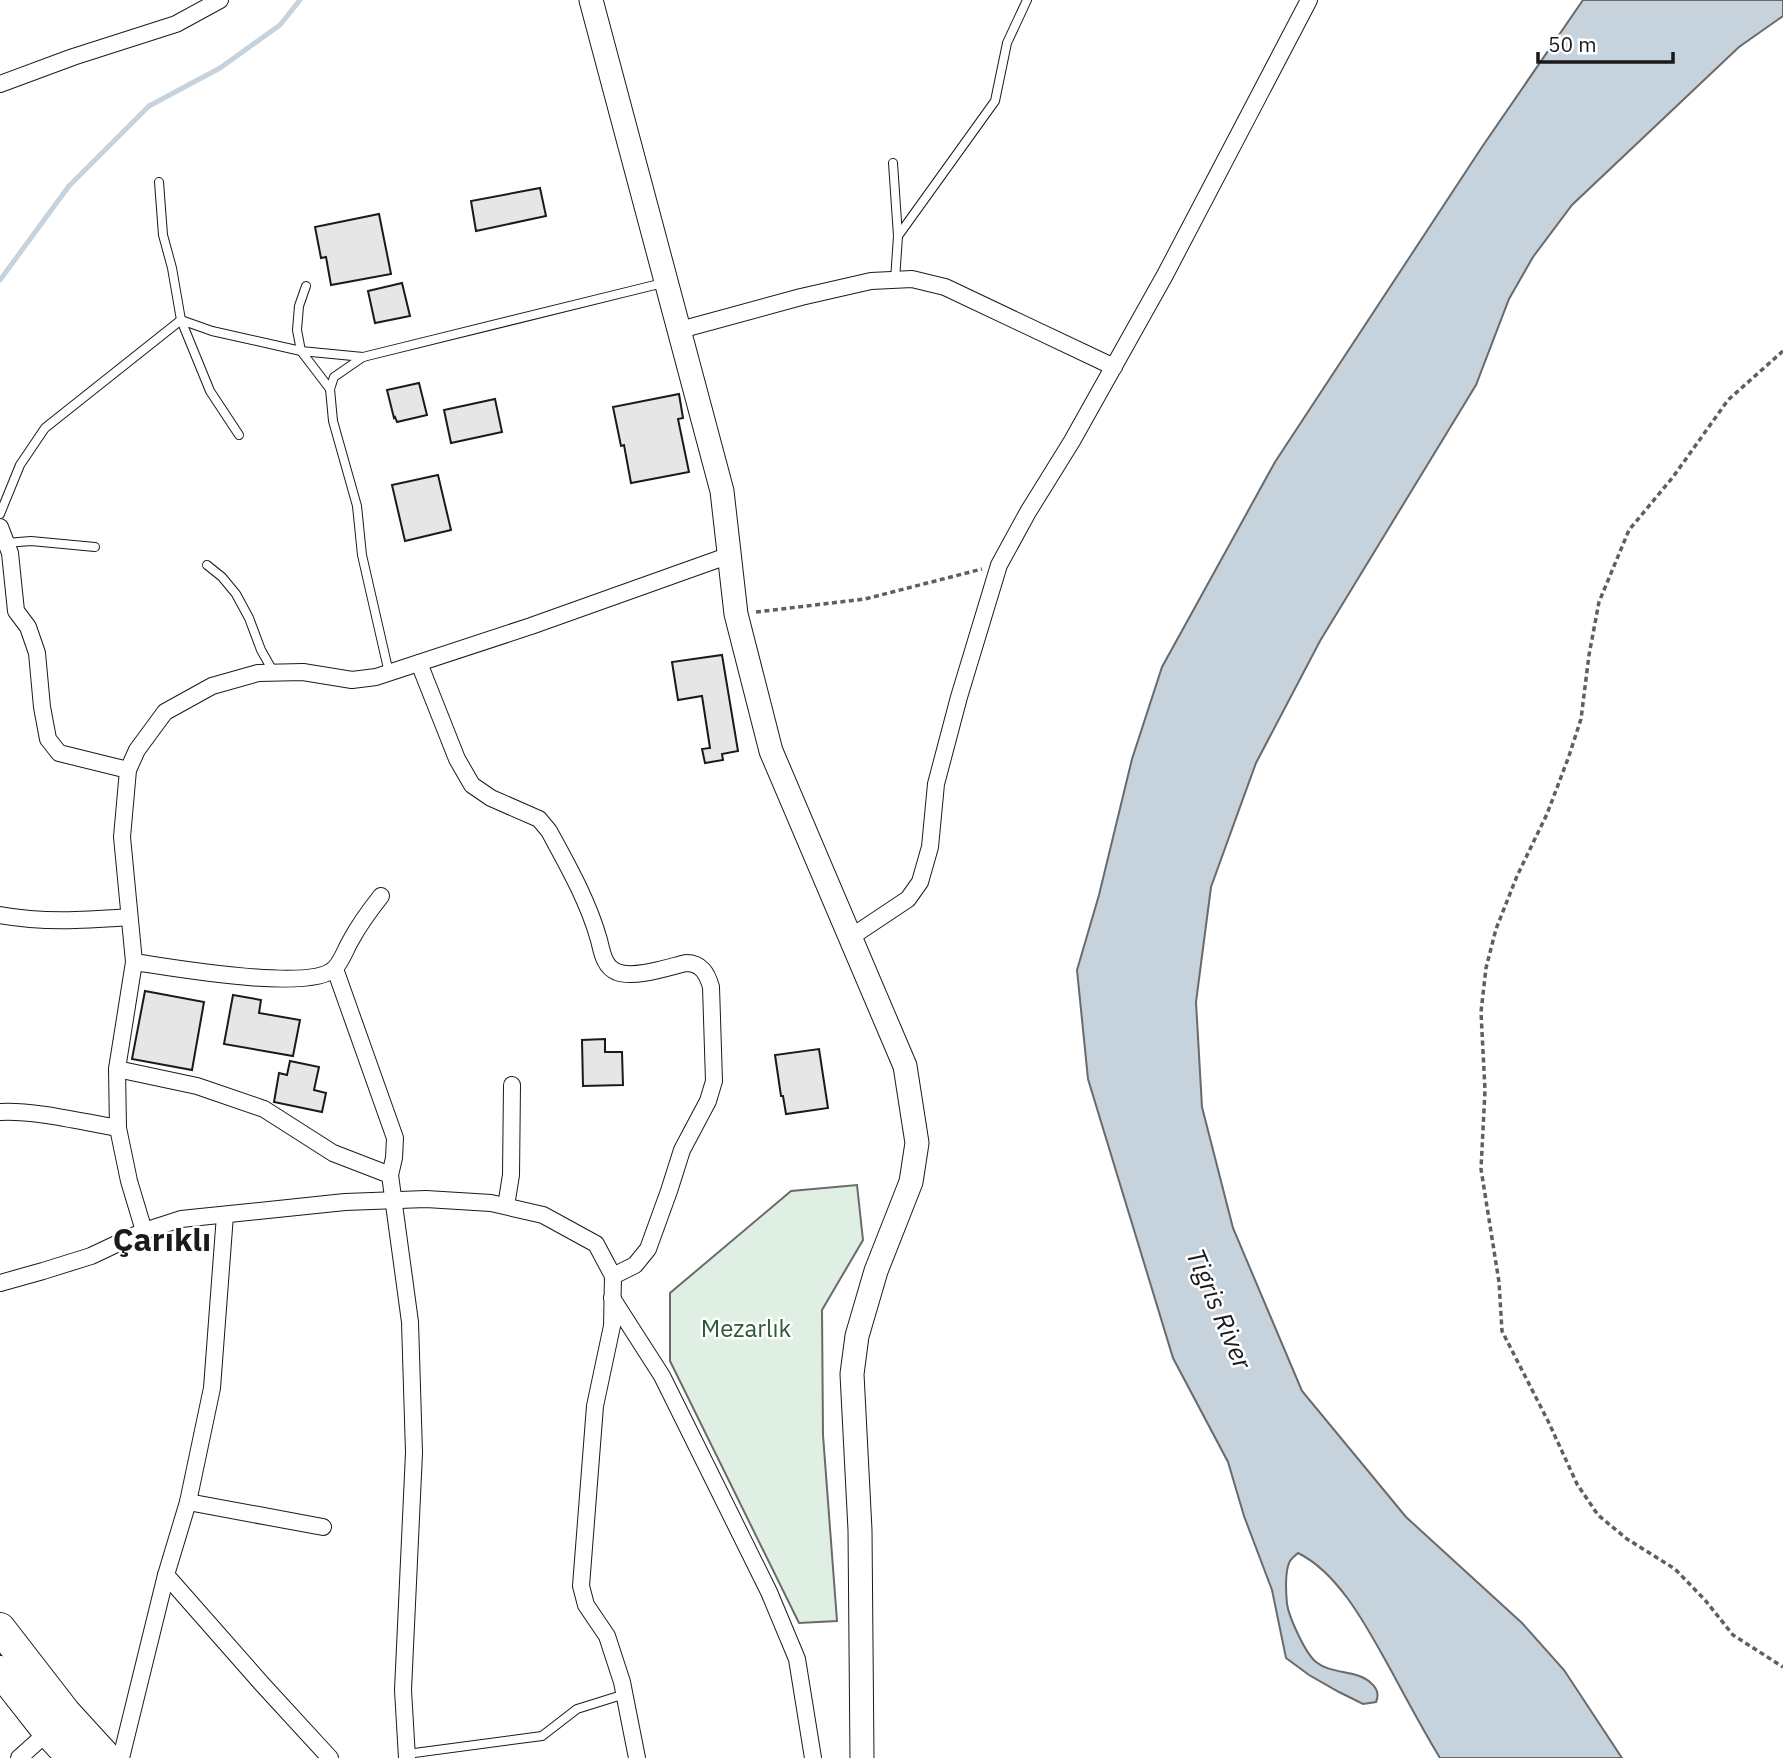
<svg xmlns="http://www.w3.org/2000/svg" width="1783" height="1758" viewBox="0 0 1783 1758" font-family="'IBM Plex Sans',sans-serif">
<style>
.green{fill:#e0efe3;stroke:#6a6a6a;stroke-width:2}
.water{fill:#c6d2dc;stroke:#6a6a6a;stroke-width:2}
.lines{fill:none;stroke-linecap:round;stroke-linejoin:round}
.stream{stroke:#c6d2dc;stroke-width:5}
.building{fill:#e6e6e6;stroke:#1a1a1a;stroke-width:2}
.lane-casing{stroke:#1a1a1a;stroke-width:10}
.street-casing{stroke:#1a1a1a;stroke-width:18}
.secondary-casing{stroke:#1a1a1a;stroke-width:25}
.highway-casing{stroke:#1a1a1a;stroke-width:32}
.path{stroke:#5f5f5f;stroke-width:3.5;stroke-dasharray:5 3.5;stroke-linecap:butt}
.lane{stroke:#fff;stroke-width:8}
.street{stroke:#fff;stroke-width:16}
.secondary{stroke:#fff;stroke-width:23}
.highway{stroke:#fff;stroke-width:30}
.labels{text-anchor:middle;stroke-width:5;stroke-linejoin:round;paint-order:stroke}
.park-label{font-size:24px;fill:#2b5a34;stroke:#fff}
.water-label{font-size:26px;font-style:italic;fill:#1a1a1a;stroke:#fff}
.district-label{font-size:32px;font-weight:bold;fill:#1a1a1a;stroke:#fff}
</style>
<rect width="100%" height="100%" fill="#fff"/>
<polygon class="green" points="857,1185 863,1240 822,1310 823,1435 837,1621 799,1623 670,1361 670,1293 791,1191"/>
<path class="water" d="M1583,0H1783V16L1739,47L1572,205L1533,257L1509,299L1476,385L1320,641L1256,763L1211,887L1196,1002L1202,1107L1233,1228L1302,1391L1406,1517L1522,1623L1564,1670L1622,1758H1440C1423,1730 1408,1702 1393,1674C1370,1633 1341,1574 1298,1553C1296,1555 1292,1558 1290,1561C1285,1570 1286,1593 1287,1604C1289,1617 1305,1653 1316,1662C1332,1675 1356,1669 1371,1683C1377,1688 1379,1695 1376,1702L1363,1704L1339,1692L1309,1675L1286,1658L1272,1590L1244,1516L1228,1462L1173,1358L1088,1079L1077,970L1099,895L1132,759L1162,667L1275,462L1482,147Z"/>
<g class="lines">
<polyline class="stream" points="0,280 69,186 149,106 220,68 280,25 300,0"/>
</g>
<g class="building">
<polygon points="540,188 546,216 476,231 471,201"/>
<polygon points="379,214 391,274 331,285 326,257 321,258 315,227"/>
<polygon points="402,283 410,316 375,323 368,291"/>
<polygon points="419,383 427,415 397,422 395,417 394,418 387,390"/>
<polygon points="679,394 683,418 678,419 689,472 631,483 624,445 621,446 613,407"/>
<polygon points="495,399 502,432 451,443 444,410"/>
<polygon points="438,475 451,530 405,541 392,485"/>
<polygon points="722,655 738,751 722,754 723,760 705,763 702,749 710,748 702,696 678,700 672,662"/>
<polygon points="145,991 204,1002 192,1070 132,1059"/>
<polygon points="233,995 261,1000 259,1013 300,1020 293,1056 224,1044"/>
<polygon points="605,1039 605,1052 622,1052 623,1085 583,1086 582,1040"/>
<polygon points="819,1049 828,1108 786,1114 783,1096 781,1096 775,1055"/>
<polygon points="290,1061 319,1067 314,1090 326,1093 322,1112 274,1102 279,1073 287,1075"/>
</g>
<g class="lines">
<g class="lane-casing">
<g id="lane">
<polyline points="893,163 898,236 895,280"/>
<polyline points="159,182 163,235 172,268 181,320 210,391 239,435"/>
<polyline points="898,236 995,101 1007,43 1027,0"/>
<polyline points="306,286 299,306 297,330 301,351 330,389"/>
<polyline points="0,514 20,465 45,428 181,320 212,331 301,351 363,357"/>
<polyline points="6,543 31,541 95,547"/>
<polyline points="207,565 222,577 236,594 249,618 261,650 274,673"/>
<polyline points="389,673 362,555 357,506 333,421 330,389 334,377 363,357 663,283"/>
<polyline points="407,1754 542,1736 577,1709 625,1694"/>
</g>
</g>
<g class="street-casing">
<g id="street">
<polyline points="0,84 73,57 176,24 220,0"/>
<polyline points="680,330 801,297 871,281 912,279 945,287 1114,367"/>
<polyline points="0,527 10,553 16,611 28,627 37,653 42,707 48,739 59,753 128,770"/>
<path d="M419,663L457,759L472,785L491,798L539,819L549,831C568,866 588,901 599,940C602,952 604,967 617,972C634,979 669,967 686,963C701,963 707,973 711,987L714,1081L708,1101L682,1150L669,1191L648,1249L635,1265L613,1276"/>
<path d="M0,915C44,923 85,920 129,917"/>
<polyline points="851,937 908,899 920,882 930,847 936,784 959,697 999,565 1028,512 1072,441 1165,275 1309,0"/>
<path d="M134,962C169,967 312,993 335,968C342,961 346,948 351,940C360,923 370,910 381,896"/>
<polyline points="335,969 395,1138 394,1158 390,1175"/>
<polyline points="117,1069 197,1086 264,1109 333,1153 390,1175 410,1322 414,1453 403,1690 407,1758"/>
<path d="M0,1112C35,1110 82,1122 118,1128"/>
<polyline points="506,1206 511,1175 512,1085"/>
<polyline points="144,1231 129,1181 118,1128 117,1069 134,962 122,837 128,770 137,750 165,712 212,686 258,673 303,672 352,680 376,677 531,626 730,555"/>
<polyline points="0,1283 43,1271 91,1256 144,1231 181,1219 345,1202 426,1199 491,1203 543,1215 596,1244 613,1276 612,1326 595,1406 581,1586 586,1605 607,1636 622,1682 637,1758"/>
<polyline points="612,1298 662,1376 769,1592 797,1659 813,1758"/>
<polyline points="188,1502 323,1527"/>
<polyline points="166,1575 262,1684 330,1758"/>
<polyline points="19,1758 48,1732"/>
<polyline points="121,1758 166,1575 188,1502 212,1388 225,1215"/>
</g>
</g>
<g class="secondary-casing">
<polyline id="secondary" points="591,0 722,491 736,614 771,751 905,1066 917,1143 911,1182 876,1271 857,1336 852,1374 860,1530 862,1758"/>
</g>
<g class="highway-casing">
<g id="highway">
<polyline points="0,1628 65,1712 107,1758"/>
<polyline points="0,1671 48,1732 72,1758"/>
</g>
</g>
<g class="path">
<polyline points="1783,351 1728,400 1673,477 1629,530 1599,602 1589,655 1581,719 1569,756 1547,814 1517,876 1496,929 1486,968 1481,1012 1485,1090 1481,1169 1499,1282 1502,1331 1549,1423 1577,1484 1598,1515 1627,1539 1675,1569 1705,1600 1733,1635 1783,1667"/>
<polyline points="756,612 865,599 982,569"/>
</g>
<use href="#lane" class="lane"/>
<use href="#street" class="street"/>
<use href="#secondary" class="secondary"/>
<use href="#highway" class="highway"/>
</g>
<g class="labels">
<g class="park-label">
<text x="746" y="1337">Mezarlık</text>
</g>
<g class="water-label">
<text transform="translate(1219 1309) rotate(67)" y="9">Tigris River</text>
</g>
<g class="district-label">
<text x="162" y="1251">Çarıklı</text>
</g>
</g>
<path d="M1538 52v10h135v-10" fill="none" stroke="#1a1a1a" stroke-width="3.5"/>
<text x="1548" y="52" font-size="21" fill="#1a1a1a" stroke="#ffffff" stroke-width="5" paint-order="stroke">50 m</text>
</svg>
